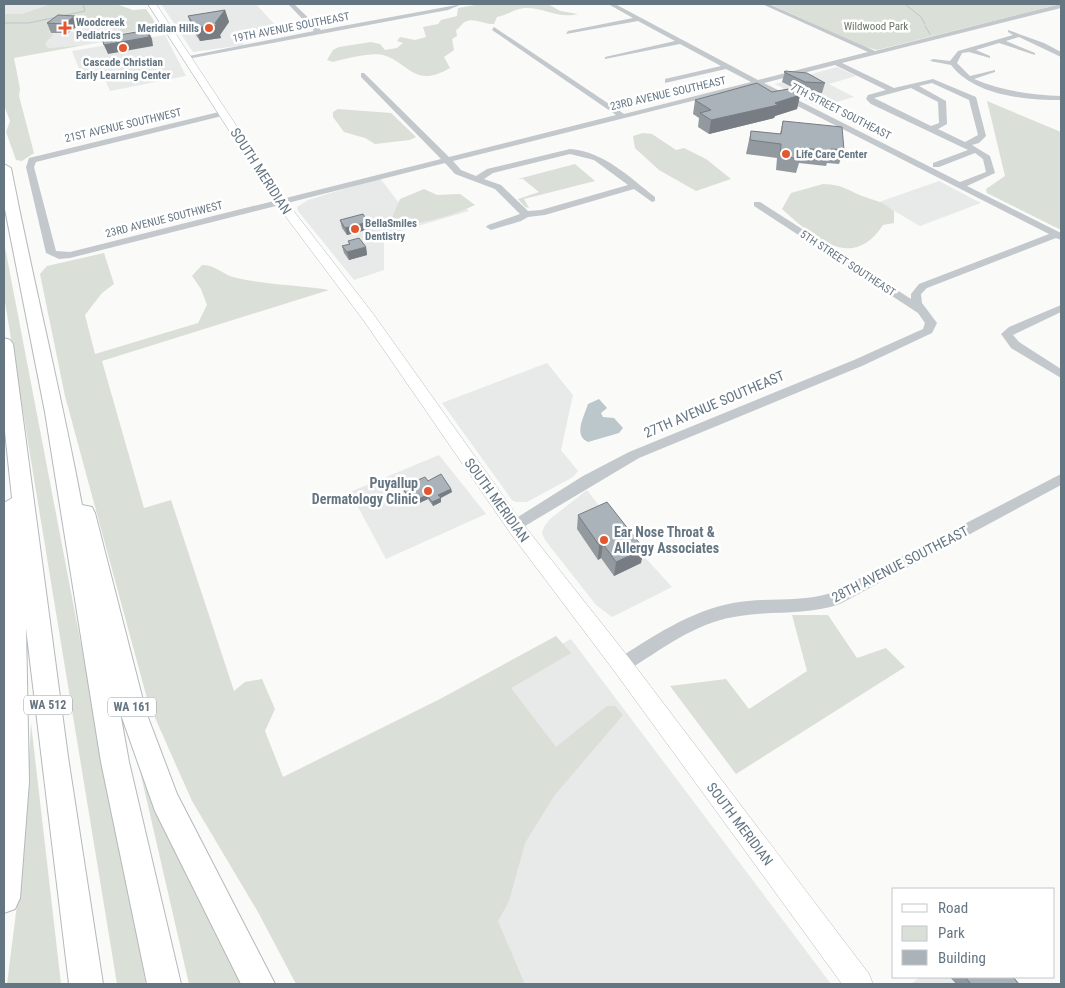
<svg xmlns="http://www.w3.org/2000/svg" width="1065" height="988" viewBox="0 0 1065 988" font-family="'Roboto Condensed',sans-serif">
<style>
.built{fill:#e8e9e9}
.green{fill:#dadfd7}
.water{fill:#bbc7cb}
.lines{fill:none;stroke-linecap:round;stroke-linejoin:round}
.stream{stroke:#bbc7cb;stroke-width:1}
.major-casing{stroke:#b5babe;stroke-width:1}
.highway-casing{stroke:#b4b9bd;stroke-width:2}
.minor{fill:#c3c8cc;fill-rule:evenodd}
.major{fill:#fff;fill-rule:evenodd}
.highway{fill:#fff;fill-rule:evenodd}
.wall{fill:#929a9f}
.shaded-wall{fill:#777d82}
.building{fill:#aab3b9;stroke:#777d82}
.poi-dot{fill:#e4572e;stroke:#fff;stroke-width:2}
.labels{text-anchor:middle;stroke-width:5;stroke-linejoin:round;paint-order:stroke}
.far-poi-label{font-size:11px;font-weight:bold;fill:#657683;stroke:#fff;text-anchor:start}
.far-park-label{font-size:11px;fill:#687a64;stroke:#fff}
.far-street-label{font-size:11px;fill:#657683;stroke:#fff}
.shield{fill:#fff;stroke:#939fa8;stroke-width:1}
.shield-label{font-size:12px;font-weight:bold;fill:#657683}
.street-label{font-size:14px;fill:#657683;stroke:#fff}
.poi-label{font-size:14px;font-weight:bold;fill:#657683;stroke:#fff;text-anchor:end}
</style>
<rect width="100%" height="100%" fill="#fafaf8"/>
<g class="built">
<polygon points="4,4 50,4 22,14 4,14"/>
<polygon points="161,4 256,4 276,26 235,33 244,45 193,52"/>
<polygon points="80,22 89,26 115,24 123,33 158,27 160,32 85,45 48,48 45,44 50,39 49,33 63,23"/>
<polygon points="165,35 186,76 110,91 102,73 82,76 72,51"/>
<polygon points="837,67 856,76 829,84 854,97 818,107 775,84"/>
<polygon points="380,178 402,207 453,195 469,211 384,236 384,270 354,280 298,211 297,207 308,200"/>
<polygon points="939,181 981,203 920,226 879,202"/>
<polygon points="547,363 573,395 561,450 578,471 573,477 527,502 516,502 512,500 442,403"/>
<polygon points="439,455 486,514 386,559 350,492"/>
<polygon points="587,490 606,515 672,587 612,617 596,605 545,540 542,533 544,527 550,519"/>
<polygon points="571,639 831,984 525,984 413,725"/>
<polygon points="920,977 1003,977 1009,984 911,984"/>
</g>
<g class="green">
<polygon points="50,4 116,4 133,10 146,9 158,27 123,33 115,24 89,26 80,22 63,23 49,32 53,35 45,44 48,48 85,45 14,58 20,89 19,96 34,153 22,161 16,160 6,132 10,121 4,105 4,14 22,14"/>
<path d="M481,4H548L560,11L578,14C559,19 545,8 527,8C515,8 508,15 497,17L494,24C485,25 473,17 465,22C461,24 460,28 456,30L457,36L452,39L454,50L444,57L450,68C414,89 410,63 383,55C373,52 343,59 333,62L327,60L333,50L339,47L371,42L380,44L385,50L397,48L403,43L397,41L400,37L415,40L426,37L423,27L438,24L441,20L457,16L458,8Z"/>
<polygon points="770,4 1061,4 877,50 865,47"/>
<polygon points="987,101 1061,132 1061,230 987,193 986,189 1005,176"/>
<polygon points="338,109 391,113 416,137 410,140 375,144 365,138 344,132 333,117 333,112"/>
<polygon points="643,133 652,134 676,150 684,148 706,159 731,179 696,191 659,170 635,148 633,136"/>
<polygon points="575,164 595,181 524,199 529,208 525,207 518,199 539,192 523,179 518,179"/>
<path d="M823,184C845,185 846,190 865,197C879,202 881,201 894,211V223L883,225C852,273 812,236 782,209L791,193Z"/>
<path d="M424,189L437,195L460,194L475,205C452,216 429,221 404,226L392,218L400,199Z"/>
<polygon points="4,242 146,984 117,984 4,296"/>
<path d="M104,253L114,284L102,293L85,315L95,354L198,323L207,305L201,289L192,276L202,265C215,264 224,276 237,278C267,285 299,285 329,290L102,361L144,508L171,500L234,691L245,682L262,679L275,709L265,731L283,777L440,699L556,636L571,653L511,688L556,747L607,706H615L623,715L554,796L525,843L509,901L498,921L525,984H296L258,912L192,801L148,702L65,396L40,274L47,266Z"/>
<polygon points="792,615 828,615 857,658 886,648 905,667 736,774 670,686 726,679 749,709 807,671"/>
<polygon points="31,723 61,984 7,984 24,849"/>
<polygon points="132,736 232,962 243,984 189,984"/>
</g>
<path class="water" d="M599,399L607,408L601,413L603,417L614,418L623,428L619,433L588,442C573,435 584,417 588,404Z"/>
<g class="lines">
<g class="stream">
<polyline points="905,4 921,17 925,24"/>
<polyline points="4,23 29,23 85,11 83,4"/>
<polyline points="925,26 930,34"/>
</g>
<g class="major-casing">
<polygon id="major" points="148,4 156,4 286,201 374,315 523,524 629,658 869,974 873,984 842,984 615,672 511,534 364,321 277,205"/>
</g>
<g class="highway-casing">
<g id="highway">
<path d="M4,164L11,168C33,281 61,392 82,505L92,507L95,513L146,712L177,794L275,984H241L155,811L120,712L129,762L181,984H147L101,762L45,412L4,204Z"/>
<polygon points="4,338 10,340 13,344 68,757 103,984 69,984 26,628 29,782 20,898 15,909 4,913 4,503 12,498 4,422"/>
</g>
</g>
<g class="minor">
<polygon points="288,4 294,4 321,30 462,4 448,10 187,59 184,57 314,31"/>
<path d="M608,4H615L758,80L868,52L762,4H769L875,51L1061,4V8L842,63L894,88L933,79L976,97L986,136L979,143L972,145L990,156L995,173L967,186L1061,233V240L1056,238L927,288L921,294L922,303L937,323L932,333L862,366L639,458L515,532L510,530L508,526L510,522L583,476L629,452L854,360L923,329L925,323L918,313L754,206V202H760L911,299V294L919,284L1049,234L756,85L453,161L461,170L476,176L487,169L570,149C605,152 629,177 655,197V201L652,202L634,189L545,215L528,217L521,221L491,230L486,227L488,225L520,214L495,189L455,174L445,163L70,258L59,259L46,253L26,167L29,158L223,111L227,113L226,115L36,162L34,167L56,251L70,252L441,159L361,77V73H364L449,157L616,115L492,30L494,27L624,114L751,82L726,69L665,83V79L721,66L680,44L605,59V57L675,41L638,21L566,34L568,31L633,18ZM835,65L886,90L868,95L866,99L871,104L968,150L933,163V167H939L975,153L983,159L986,172L960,182L764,83ZM932,83L969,100L978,135L965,142L938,129L947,124L946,101L919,86ZM911,88L938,102L939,123L931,126L874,98ZM570,154L594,160L628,185L541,210L528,211L501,185L484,179L493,173Z"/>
<path d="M1008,30L1044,43L1061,52V57L1019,37L1006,41L1035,53V55L999,43L976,50L990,56V58L969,52L962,53L957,63L970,76L995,70V72L974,79C1002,91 1031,95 1061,96V100C1025,100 975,96 951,65L930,61L933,59L950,61L958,51L1013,35L1008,32Z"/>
<polygon points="1061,305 1061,312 1013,335 1019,342 1061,369 1061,378 1011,348 1001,334 1009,327"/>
<path d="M1061,474V485L840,604C805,616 770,610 734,617C695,623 661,650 628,670L622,673L616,670L614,665L616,660C652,637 690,611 733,603C765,597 799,603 831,593Z"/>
</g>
<use href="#major" class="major"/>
<use href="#highway" class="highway"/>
</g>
<g class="wall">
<polygon points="225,10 229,22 220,35 221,38 200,41 192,29 188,16"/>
<polygon points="75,16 79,25 68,33 51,33 47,23"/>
<polygon points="785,71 825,83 822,93 802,92 782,82"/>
<polygon points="772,92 800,95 797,109 775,116 774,118 709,134 698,127 699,118 693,114 695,100"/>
<polygon points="783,121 844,150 839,164 827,163 826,166 799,163 796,173 776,170 777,158 746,154 751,131 780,134"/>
<polygon points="340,220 368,222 370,229 347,235 342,228"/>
<polygon points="348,241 366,247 367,255 349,260 344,253 342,246 349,244"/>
<polygon points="428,481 451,489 452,492 440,498 441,502 433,506 428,499 413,506 403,490 402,487"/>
<polygon points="578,515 641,563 614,576 601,558 598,560 577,529"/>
<polygon points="950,977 1013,977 1019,984 956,984"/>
</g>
<g class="shaded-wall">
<polygon points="225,10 229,22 220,35 221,38 200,41 196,28 215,23"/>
<polygon points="75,16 79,25 68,33 64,24"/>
<polygon points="148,30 152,39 153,46 108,54 104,45"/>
<polygon points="800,95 797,109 775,116 774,118 709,134 711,120 775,103"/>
<polygon points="368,222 370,229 347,235 345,228"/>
<polygon points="366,247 367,255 349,260 347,252"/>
<polygon points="451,489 452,492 439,499 438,495"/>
<polygon points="427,495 428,499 413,506 412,502"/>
<polygon points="441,498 441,502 433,506 432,502"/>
<polygon points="603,544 601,558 598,560 599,545"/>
<polygon points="644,549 641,563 614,576 616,562"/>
</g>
<g class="building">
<polygon points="225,10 215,23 217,25 196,28 188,16"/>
<polygon points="58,15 75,16 64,24 47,23"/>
<polygon points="148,30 149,37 104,45 102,38"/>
<polygon points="785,71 807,73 825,83 805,82 784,72"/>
<polygon points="757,83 772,92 788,89 800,95 775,103 778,105 711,120 700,113 711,110 695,100"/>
<polygon points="783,121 842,127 844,150 831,149 831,151 802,148 800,159 780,156 781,144 750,140 751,131 781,134"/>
<polygon points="363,214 368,222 345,228 340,220"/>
<polygon points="359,238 366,247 347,252 342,246 350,244 348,241"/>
<polygon points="441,474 451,489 438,495 441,498 432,502 427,495 412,502 402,487 425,477 428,481"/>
<polygon points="607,502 644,549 616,562 603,544 599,545 578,515"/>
<polygon points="965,977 1013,977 1019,984 971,984"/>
</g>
<g class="poi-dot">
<path d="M62.5 20.5h5v5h5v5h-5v5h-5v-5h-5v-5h5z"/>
<circle cx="209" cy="28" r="5"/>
<circle cx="123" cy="48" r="5"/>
<circle cx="786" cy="154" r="5"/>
<circle cx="355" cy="229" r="5"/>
<circle cx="428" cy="491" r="5"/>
<circle cx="604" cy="540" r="5"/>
</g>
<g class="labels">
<g class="far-poi-label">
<text x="76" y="26">Woodcreek<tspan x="76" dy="13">Pediatrics</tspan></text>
<text x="199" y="32" text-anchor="end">Meridian Hills</text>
<text x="123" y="66" text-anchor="middle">Cascade Christian<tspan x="123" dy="13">Early Learning Center</tspan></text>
<text x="796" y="158">Life Care Center</text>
<text x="365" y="227">BellaSmiles<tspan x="365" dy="13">Dentistry</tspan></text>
</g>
<g class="far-park-label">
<text x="876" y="30">Wildwood Park</text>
</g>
<g class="far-street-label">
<text transform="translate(291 27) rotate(-11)" y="4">19TH AVENUE SOUTHEAST</text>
<text transform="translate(668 93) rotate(-13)" y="4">23RD AVENUE SOUTHEAST</text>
<text transform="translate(841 111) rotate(27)" y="4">7TH STREET SOUTHEAST</text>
<text transform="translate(123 125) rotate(-13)" y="4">21ST AVENUE SOUTHWEST</text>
<text transform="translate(164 219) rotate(-14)" y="4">23RD AVENUE SOUTHWEST</text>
<text transform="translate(848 263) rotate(33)" y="4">5TH STREET SOUTHEAST</text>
</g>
<g class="shield">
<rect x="24" y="695.5" width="48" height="19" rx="4"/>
<rect x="108" y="697.5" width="48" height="19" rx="4"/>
</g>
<g class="shield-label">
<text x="48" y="709">WA 512</text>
<text x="132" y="711">WA 161</text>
</g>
<g class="street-label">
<text transform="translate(261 171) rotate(57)" y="5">SOUTH MERIDIAN</text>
<text transform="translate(714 404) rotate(-23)" y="5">27TH AVENUE SOUTHEAST</text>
<text transform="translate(497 500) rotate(54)" y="5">SOUTH MERIDIAN</text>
<text transform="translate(900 564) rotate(-27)" y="5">28TH AVENUE SOUTHEAST</text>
<text transform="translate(740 824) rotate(53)" y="5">SOUTH MERIDIAN</text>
</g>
<g class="poi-label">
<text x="418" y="488">Puyallup<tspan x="418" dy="16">Dermatology Clinic</tspan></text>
<text x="614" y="537" text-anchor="start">Ear Nose Throat &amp;<tspan x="614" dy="16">Allergy Associates</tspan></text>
</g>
</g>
<rect width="1065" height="988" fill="none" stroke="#657683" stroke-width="10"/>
<rect x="892" y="888" width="162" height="90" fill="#ffffff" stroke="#c1c8cd"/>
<rect x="902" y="904" width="25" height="8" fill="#ffffff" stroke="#c1c8cd"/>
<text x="938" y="913" font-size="15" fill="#657683">Road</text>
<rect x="902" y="926" width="25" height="15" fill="#dadfd7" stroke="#c1c8cd"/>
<text x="938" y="938" font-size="15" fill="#657683">Park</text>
<rect x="902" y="950" width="25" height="15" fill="#aab3b9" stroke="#c1c8cd"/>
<text x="938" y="963" font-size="15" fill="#657683">Building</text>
</svg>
